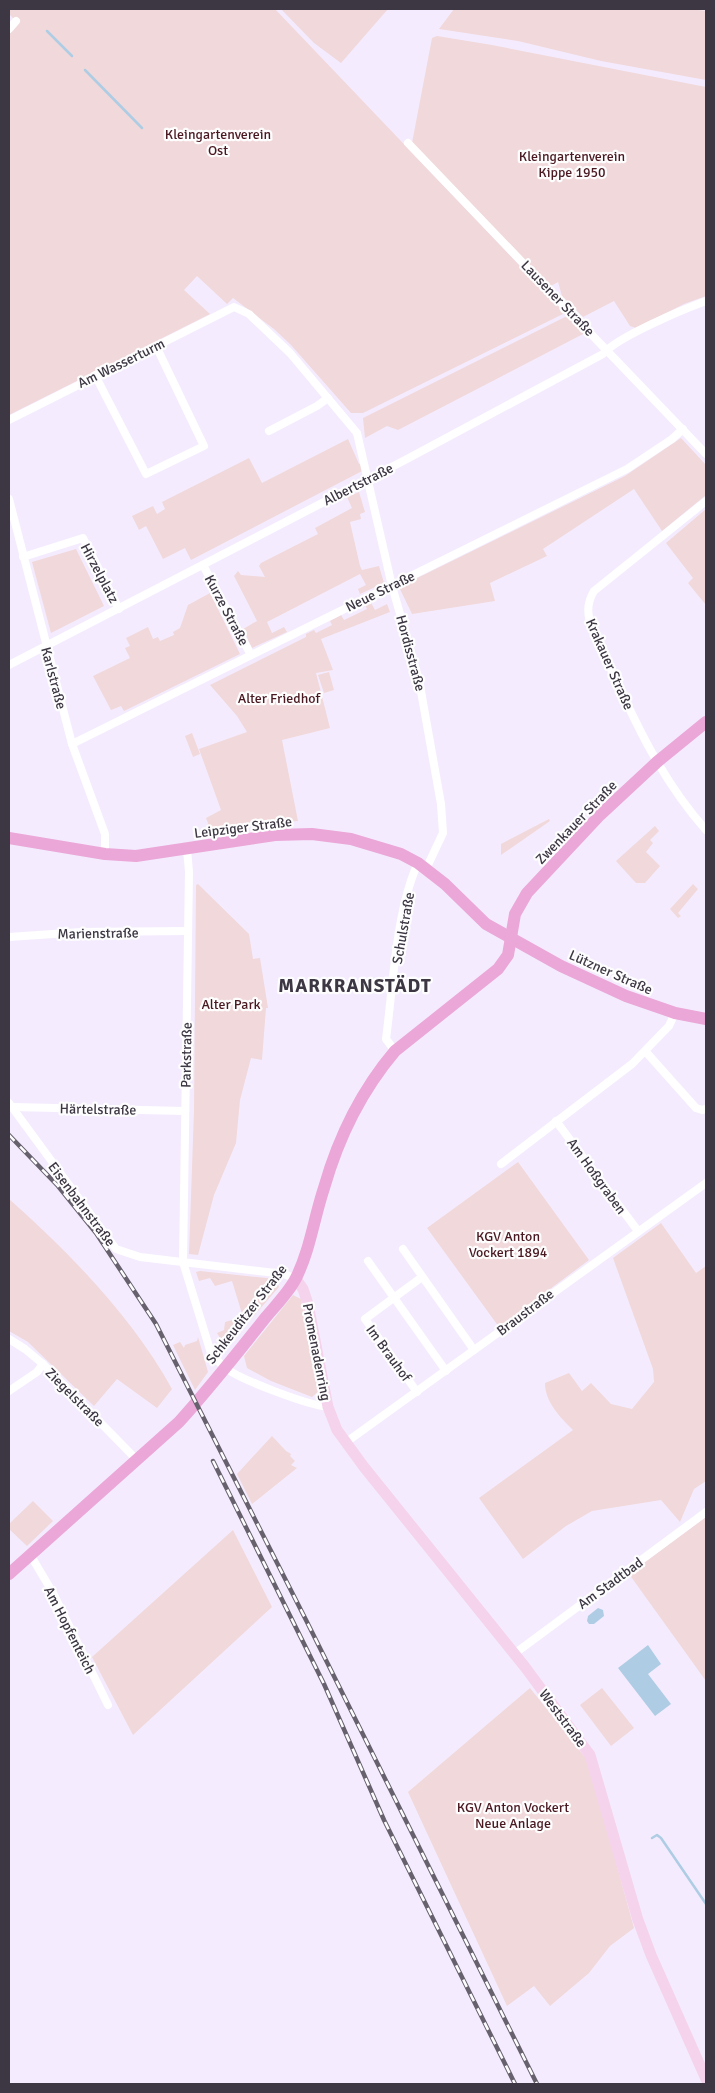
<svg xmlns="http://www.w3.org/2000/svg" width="715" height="2093" viewBox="0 0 715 2093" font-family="Signika,sans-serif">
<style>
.green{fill:#f1d8da}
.water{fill:#aecde4}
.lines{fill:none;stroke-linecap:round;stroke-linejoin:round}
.stream{stroke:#aecde4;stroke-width:2.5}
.street{stroke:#fff;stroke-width:8}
.secondary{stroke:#f5d3ec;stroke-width:11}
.primary{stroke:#eba7d8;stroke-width:12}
.rail-casing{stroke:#67616e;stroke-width:4.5}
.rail{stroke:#fdfdfd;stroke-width:2.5;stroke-dasharray:8;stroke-linecap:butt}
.labels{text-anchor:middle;stroke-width:4.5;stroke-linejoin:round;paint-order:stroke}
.park-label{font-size:14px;fill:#4a1821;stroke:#fdfdfd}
.street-label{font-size:14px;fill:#3d3743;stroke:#fdfdfd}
.district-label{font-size:19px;font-weight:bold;letter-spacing:1px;fill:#3d3743;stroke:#fdfdfd}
</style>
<rect width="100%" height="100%" fill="#f4ecfe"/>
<g class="green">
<polygon points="9,9 275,9 565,313 363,413 351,413 291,345 274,329 233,298 227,304 197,276 184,290 210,314 9,415 9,33 18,23 9,14"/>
<polygon points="281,9 388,9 341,63 314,43"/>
<polygon points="454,9 691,9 706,11 706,80 601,61 518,41 439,29"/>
<polygon points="437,36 492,45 706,87 706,296 684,304 636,328 630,326 614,301 583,317 562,296 558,282 551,286 548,282 546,283 412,143 432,38"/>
<polygon points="567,316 585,333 398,430 387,426 365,438 363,418"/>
<polygon points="681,438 706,465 706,495 662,531 634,489 543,549 547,556 490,583 495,601 412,614 399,587 625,476"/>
<polygon points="348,439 359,464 364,463 366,469 191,560 185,548 163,559 146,526 139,530 132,516 153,506 157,514 165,509 162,502 249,458 262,483"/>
<polygon points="359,492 365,512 360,514 361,519 350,522 360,566 362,570 379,566 384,583 360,594 358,589 366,585 360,574 267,622 272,633 284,627 287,632 252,648 243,629 257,621 234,576 238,571 241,575 265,577 259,566 261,563 318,534 315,528 352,508 347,497"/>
<polygon points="706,509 706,605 688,583 693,578 666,543"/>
<polygon points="76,549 104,606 51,633 32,562"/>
<polygon points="210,593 240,654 124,711 121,706 111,710 93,676 130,658 125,648 130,646 126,638 148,627 153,639 158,637 160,641 174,635 173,632 180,628 188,605"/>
<polygon points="370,601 375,610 387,604 390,612 321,639 333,670 316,673 330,728 282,740 298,821 242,826 205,836 208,823 206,818 221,810 199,749 247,732 237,716 210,685 306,637 306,634 314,630 316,633 332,625 330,621 341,615 344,620 367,609 365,604"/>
<polygon points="329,672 334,690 324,693 318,675"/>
<polygon points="192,733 200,754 193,757 185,736"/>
<polygon points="549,819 550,821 501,855 501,844"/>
<polygon points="655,826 659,831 650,840 653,843 646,852 660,866 645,883 636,883 616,861"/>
<polygon points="198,884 249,934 253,959 260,958 268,1008 266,1008 262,1060 251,1058 240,1100 236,1143 214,1195 198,1255 189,1254 194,1110 196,885"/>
<polygon points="693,884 698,889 678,913 681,916 678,918 670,909"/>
<polygon points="518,1162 589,1260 499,1327 427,1228"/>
<path d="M9,1199C70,1253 133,1318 172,1389L157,1408L117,1379L94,1406L28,1342L9,1331Z"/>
<path d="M661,1223L696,1273L706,1266V1481L694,1489L680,1522L661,1500L592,1511L566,1526L523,1559L479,1498L573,1430C560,1417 545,1402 545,1383L569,1373L582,1391L591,1383L611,1404L632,1409L654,1382L653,1369L613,1258Z"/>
<polygon points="200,1271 276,1279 279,1287 226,1348 217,1333 224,1330 225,1322 243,1317 232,1281 215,1286 210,1278 199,1281 196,1272"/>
<polygon points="293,1295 301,1299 320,1390 312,1397 271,1381 247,1368 244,1356"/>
<polygon points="198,1337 208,1372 195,1390 173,1345 180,1342 184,1348 185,1345 197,1341"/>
<polygon points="272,1436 286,1451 291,1454 290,1456 295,1461 291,1465 297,1468 252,1504 237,1474"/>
<polygon points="33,1501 53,1521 27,1546 9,1529 9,1524"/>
<polygon points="706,1517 706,1681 629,1574"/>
<polygon points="233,1530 272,1607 133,1735 92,1657"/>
<polygon points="530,1688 588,1761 634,1928 610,1946 589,1973 550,2006 534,1986 507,2006 408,1792"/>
<polygon points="602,1688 634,1728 611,1746 580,1705"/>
</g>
<g class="water">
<polygon points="598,1608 603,1610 604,1616 594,1624 589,1624 587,1621 588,1616"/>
<polygon points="648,1645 661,1664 648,1674 671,1704 655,1716 618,1668"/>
</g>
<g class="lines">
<g class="stream">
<polyline points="47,31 72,56"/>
<polyline points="85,70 142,128"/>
<polyline points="652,1838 657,1835 661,1838 706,1904"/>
</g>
<g class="street">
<polyline points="9,29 16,21"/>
<polyline points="408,143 706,454"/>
<polyline points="95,375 146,474 204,446 156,346"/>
<polyline points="9,420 234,307 249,314 290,353 357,433 392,586 419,680 441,804 443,833 426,869"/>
<polyline points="269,431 317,406 328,398"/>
<polyline points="9,499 72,744 105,834 105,854"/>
<path d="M706,501L594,591C586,604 587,616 593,630C625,699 654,772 706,830"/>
<polyline points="23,557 83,538 119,609"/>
<polyline points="203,565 251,655"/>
<path d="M9,665L407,459L603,354C617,337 684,309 706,301"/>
<polyline points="72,744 627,469 672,439 683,429"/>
<path d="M187,849L189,872L183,1262L211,1353C215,1357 219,1363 224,1367C240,1380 308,1405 328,1407"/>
<polyline points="9,937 82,932 187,931"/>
<path d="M395,1051L386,1039C393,987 396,910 418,863"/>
<polyline points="646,1052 696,1108 702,1110 706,1109"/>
<polyline points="9,1103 116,1249 140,1257 284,1274 296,1279"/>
<polyline points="12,1107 185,1111"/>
<polyline points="556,1121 638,1231"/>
<polyline points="501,1164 632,1064 669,1026 675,1013"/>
<polyline points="403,1249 474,1350"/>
<polyline points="368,1261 446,1371"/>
<polyline points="9,1339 25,1349 43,1364 137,1460"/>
<polyline points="9,1391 37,1372 43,1364"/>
<polyline points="417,1392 365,1319 422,1277"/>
<polyline points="345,1443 706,1183"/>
<polyline points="31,1556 53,1593 108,1705"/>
<polyline points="514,1654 706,1512"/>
</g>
<polyline class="secondary" points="296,1279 303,1289 308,1304 328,1407 337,1430 364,1467 525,1667 590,1755 638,1920 651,1955 706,2079"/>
<g class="primary">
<polyline points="9,838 105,854 136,856 275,835 312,834 351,839 401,854 418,863 445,884 486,924 561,966 626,996 675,1013 706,1019"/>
<path d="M9,1574L179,1422C210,1388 238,1352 266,1317C276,1305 289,1292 296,1278C310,1250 314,1218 324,1188C338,1139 362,1090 395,1051L498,969L508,955L515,914L527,893L600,815L657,762L706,722"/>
</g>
<g class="rail-casing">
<g id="rail">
<polyline points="9,1135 58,1186 96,1233 156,1324 306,1620 537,2084"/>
<polyline points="213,1461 324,1684 384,1820 515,2084"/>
</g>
</g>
<use href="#rail" class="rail"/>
</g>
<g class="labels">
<g class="park-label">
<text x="218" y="139">Kleingartenverein<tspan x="218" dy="16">Ost</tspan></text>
<text x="572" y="161">Kleingartenverein<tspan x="572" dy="16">Kippe 1950</tspan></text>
<text x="279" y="703">Alter Friedhof</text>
<text x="231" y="1009">Alter Park</text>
<text x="508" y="1241">KGV Anton<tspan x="508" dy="16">Vockert 1894</tspan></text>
<text x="513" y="1812">KGV Anton Vockert<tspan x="513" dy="16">Neue Anlage</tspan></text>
</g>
<g class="street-label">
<text transform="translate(558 298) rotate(46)" y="5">Lausener Straße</text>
<text transform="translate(121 363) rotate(-26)" y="5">Am Wasserturm</text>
<text transform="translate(358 484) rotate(-27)" y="5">Albertstraße</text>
<text transform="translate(100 573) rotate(62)" y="5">Hirzelplatz</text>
<text transform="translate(380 591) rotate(-26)" y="5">Neue Straße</text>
<text transform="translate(227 610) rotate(62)" y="5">Kurze Straße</text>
<text transform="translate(411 653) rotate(75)" y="5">Hordisstraße</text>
<text transform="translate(610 664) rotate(66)" y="5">Krakauer Straße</text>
<text transform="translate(54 678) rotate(75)" y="5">Karlstraße</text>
<text transform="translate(576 822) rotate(-46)" y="5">Zwenkauer Straße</text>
<text transform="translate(243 827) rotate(-7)" y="5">Leipziger Straße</text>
<text transform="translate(403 928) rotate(-80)" y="5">Schulstraße</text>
<text transform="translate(98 933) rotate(-1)" y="5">Marienstraße</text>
<text transform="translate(611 972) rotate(24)" y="5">Lützner Straße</text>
<text transform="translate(186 1055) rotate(-89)" y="5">Parkstraße</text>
<text transform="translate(98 1109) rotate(1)" y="5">Härtelstraße</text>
<text transform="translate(597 1176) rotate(54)" y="5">Am Hoßgraben</text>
<text transform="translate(82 1204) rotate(53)" y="5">Eisenbahnstraße</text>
<text transform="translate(525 1312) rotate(-37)" y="5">Braustraße</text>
<text transform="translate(246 1314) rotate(-52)" y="5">Schkeuditzer Straße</text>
<text transform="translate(317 1352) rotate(79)" y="5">Promenadenring</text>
<text transform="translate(389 1353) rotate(54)" y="5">Im Brauhof</text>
<text transform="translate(75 1397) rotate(45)" y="5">Ziegelstraße</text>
<text transform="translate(610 1583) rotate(-36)" y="5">Am Stadtbad</text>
<text transform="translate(70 1630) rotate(63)" y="5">Am Hopfenteich</text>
<text transform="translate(563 1718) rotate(53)" y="5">Weststraße</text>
</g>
<g class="district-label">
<text x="355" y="992">MARKRANSTÄDT</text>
</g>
</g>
<rect width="715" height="2093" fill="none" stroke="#3d3743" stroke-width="20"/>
</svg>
